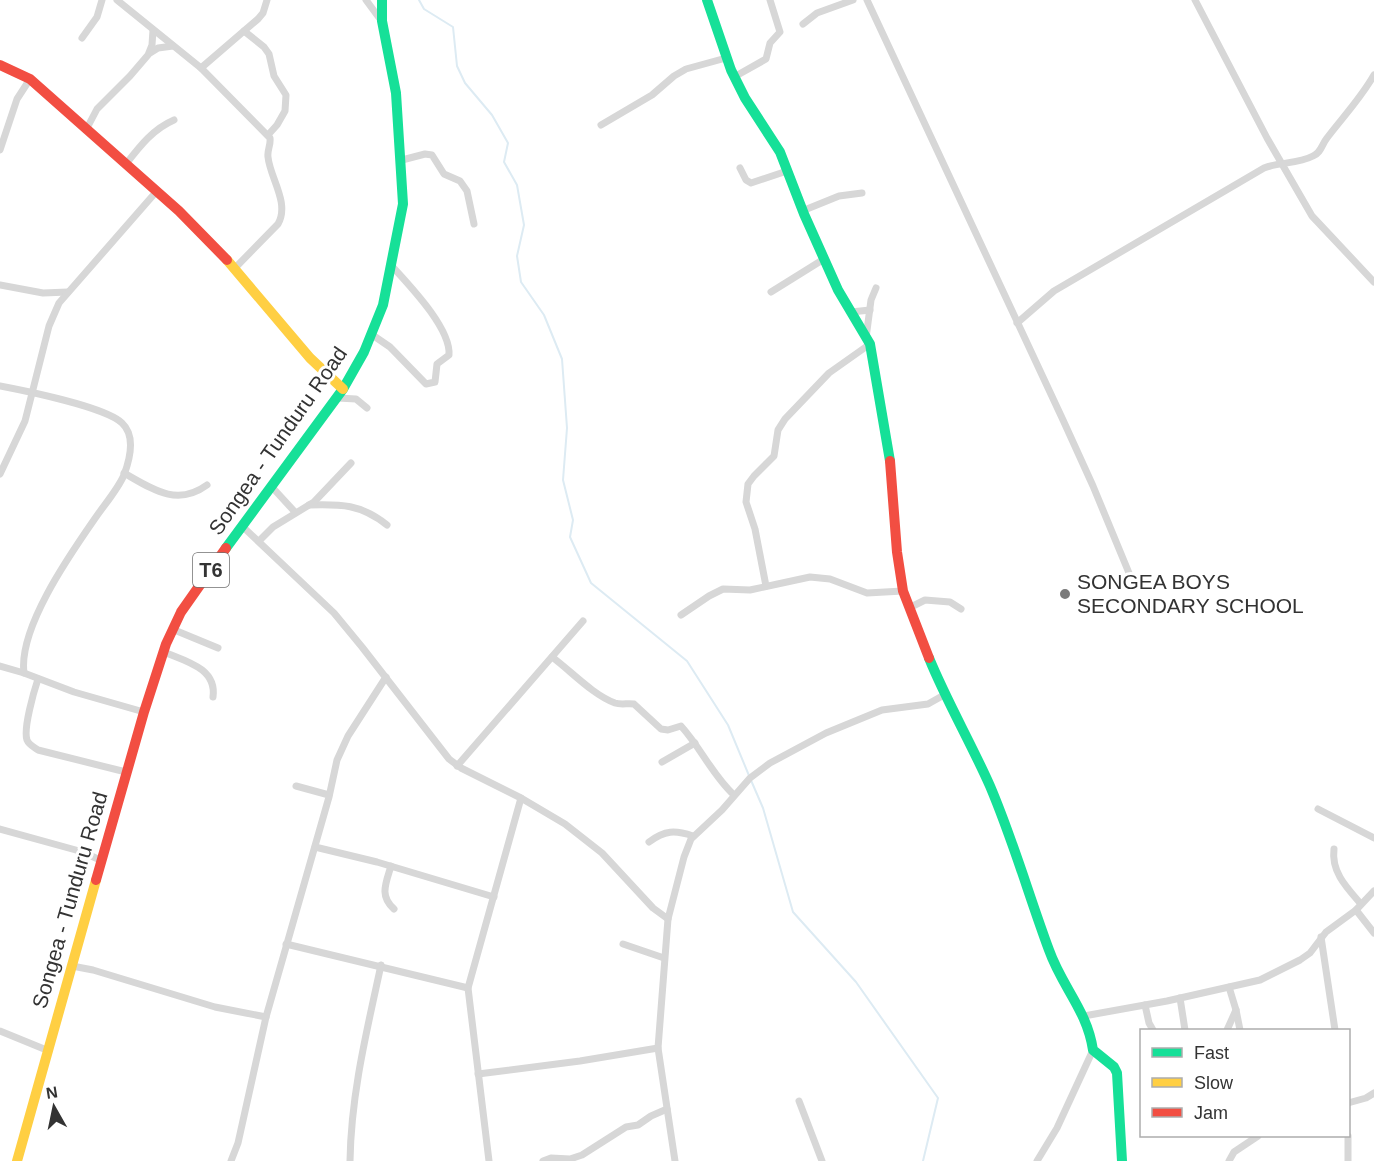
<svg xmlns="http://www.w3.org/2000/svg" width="1374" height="1161" viewBox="0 0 1374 1161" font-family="Helvetica,sans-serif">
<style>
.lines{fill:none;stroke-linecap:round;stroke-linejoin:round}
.stream{stroke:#ddebf3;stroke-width:2}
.street{stroke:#d7d7d7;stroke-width:7}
.fast{stroke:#16e098;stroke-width:10}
.slow{stroke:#ffcf43;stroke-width:10}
.jam{stroke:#f24e42;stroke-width:10}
.poi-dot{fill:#7a7a7a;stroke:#fff;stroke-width:2}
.labels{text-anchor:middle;stroke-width:6;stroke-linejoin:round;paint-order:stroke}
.shield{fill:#fff;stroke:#707070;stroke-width:1.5}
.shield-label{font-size:20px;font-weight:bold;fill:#333}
.street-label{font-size:21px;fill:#333;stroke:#fff}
.poi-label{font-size:21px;fill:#333;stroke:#fff;text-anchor:start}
</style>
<rect width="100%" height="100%" fill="#fff"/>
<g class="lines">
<polyline class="stream" points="419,0 424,9 453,27 457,66 465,83 492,115 508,143 504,162 517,185 524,225 517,256 521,282 544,315 562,359 567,428 563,480 573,520 570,537 591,583 687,661 728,725 750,778 763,808 793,912 856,982 938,1098 923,1161"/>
<g class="street">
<path d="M117,0L201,68L270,138C271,145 267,150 268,157C270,178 290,203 278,224L235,268"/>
<polyline points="366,0 380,19"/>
<polyline points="867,0 1063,420 1093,486 1129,573"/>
<polyline points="1195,0 1267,138 1312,216 1374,282"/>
<polyline points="803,24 817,13 853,0"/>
<polyline points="244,31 264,47 269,54 274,76 286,95 285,111 277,125 268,135"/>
<polyline points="82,38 97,17 102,0"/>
<polyline points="150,53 158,48 173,46"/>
<polyline points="201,68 258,19 263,13 267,0"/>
<polyline points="734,77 766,59 770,43 780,32 770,0"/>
<polyline points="601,125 652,95 674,76 686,69 726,58"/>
<polyline points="86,130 97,109 130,76 148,55 152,45 153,30"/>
<polyline points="0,150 17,99 30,79"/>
<polyline points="402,160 425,154 432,155 444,174 460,181 467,191 474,224"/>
<path d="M126,164C140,146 153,129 174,120"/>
<polyline points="740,168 746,180 751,183 787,171"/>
<polyline points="802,211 839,196 862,193"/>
<polyline points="0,285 43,293 68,292"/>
<polyline points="771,292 824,259"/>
<polyline points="851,312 870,310"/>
<path d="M1017,323L1054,291L1264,168C1279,162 1298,164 1313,156C1321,153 1322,144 1327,138C1343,117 1361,98 1374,75"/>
<path d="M371,334L390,347L426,384L435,382L437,364L449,355C451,328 409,285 391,265"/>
<polyline points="866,338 871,300 876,288"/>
<path d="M0,386C26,391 105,407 122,423C136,436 130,459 124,475C118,489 105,504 96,517C71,553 18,628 24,673"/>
<polyline points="338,398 356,399 367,408"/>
<path d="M124,473C152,489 177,507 207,485"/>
<polyline points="0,474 25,421 49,326 59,303 156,192"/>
<polyline points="271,486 295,512"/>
<path d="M309,505C341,504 361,504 387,525"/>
<polyline points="242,526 334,613 362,647 449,759 461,768 521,798 565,824 602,853 653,908 668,919"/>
<polyline points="259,541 273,527 314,502 351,463"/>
<polyline points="766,586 755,529 746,502 748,484 754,476 774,456 778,430 785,419 829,373 870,344"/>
<polyline points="909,608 925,600 950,602 961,609"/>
<polyline points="681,615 709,596 723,589 750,590 810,577 830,579 867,593 903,591"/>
<polyline points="172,629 218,648"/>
<path d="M164,652C185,661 217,668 213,697"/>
<path d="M552,657C571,671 593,695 615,703C621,705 628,703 634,704L661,729L668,730L681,726C701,748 713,776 734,795"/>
<polyline points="0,666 24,673 74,692 144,712"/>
<path d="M38,679C34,691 23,729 27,740C29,745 34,747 38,750L126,772"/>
<polyline points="662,762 695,743"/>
<polyline points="457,766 583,621"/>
<polyline points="296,786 329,795"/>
<polyline points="1318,809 1374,838"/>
<polyline points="0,829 83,852 102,861"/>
<path d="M649,842C665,830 675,830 693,836"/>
<polyline points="315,847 377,862 494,897"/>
<path d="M1334,849C1331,872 1347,888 1361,904"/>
<path d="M391,866C386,883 379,896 394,909"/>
<polyline points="1356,910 1374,933"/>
<polyline points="1321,937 1335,1030"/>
<polyline points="286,944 468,988"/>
<polyline points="623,944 664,958"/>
<polyline points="72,966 93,970 215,1007 266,1017"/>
<polyline points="1229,987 1236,1010 1240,1030"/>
<polyline points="1180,998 1185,1030"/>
<polyline points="1145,1005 1149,1023 1153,1030"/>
<polyline points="1084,1016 1167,1001 1260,980 1300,960 1310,953 1326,932 1356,910 1374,891"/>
<polyline points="1227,1030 1236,1010"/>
<polyline points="0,1031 49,1051"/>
<polyline points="478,1074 580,1061 658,1048"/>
<polyline points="799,1101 822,1161"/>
<polyline points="1348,1103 1366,1098 1374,1093"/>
<polyline points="1348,1136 1348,1161"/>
<polyline points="231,1161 238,1143 266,1017 329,797 337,760 348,736 386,677"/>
<path d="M350,1161C351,1094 367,1030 381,965"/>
<polyline points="489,1161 468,988 521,798"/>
<polyline points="543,1161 551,1158 570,1159 582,1155 626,1127 638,1125 651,1116 667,1109"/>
<polyline points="675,1161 658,1048 668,919 684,857 691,839 722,810 750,778 770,763 826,733 882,710 928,704 944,695"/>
<polyline points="1037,1161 1057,1128 1093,1050"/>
<polyline points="1229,1161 1234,1152 1258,1136"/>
</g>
<g class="fast">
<polyline points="707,0 731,70 745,98 780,152 804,214 838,290 870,344 890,461"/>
<polyline points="226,548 343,389 364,352 383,305 403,204 396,93 382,21 382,0"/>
<path d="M929,658C947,702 971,743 990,786C1013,840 1029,896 1049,950C1062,987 1087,1010 1093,1050L1114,1067L1117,1073L1122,1161"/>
</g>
<g class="slow">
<polyline points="227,260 310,358 343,389"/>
<polyline points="17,1161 96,880"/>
</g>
<g class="jam">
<polyline points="0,65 30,79 179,211 227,260"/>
<polyline points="890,461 897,552 903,591 929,658"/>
<polyline points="96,880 144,712 166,644 181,612 226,548"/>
</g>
</g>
<circle class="poi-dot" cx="1065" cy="594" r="6"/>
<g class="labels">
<rect class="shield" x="193" y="553" width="36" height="34" rx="4.5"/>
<g class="shield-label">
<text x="211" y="577">T6</text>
</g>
<g class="street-label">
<text transform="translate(278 441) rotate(-55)" y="7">Songea - Tunduru Road</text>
<text transform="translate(70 900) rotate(-74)" y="7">Songea - Tunduru Road</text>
</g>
<g class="poi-label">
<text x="1077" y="589">SONGEA BOYS<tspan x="1077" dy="24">SECONDARY SCHOOL</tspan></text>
</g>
</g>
<rect x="1140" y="1029" width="210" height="108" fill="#ffffff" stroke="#adadad" stroke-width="1.5"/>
<rect x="1152" y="1048" width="30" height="9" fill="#16e098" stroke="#adadad" stroke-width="1.5"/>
<text x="1194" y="1059" font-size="18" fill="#333333">Fast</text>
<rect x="1152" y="1078" width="30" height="9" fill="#ffcf43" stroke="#adadad" stroke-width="1.5"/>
<text x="1194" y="1089" font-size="18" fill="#333333">Slow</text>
<rect x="1152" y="1108" width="30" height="9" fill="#f24e42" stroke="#adadad" stroke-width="1.5"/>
<text x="1194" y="1119" font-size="18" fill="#333333">Jam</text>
<g transform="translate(54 1107) rotate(351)" stroke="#ffffff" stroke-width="4.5" paint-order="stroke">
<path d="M0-4.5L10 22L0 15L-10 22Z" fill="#333333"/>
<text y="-9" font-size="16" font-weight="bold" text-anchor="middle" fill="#333333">N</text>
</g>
</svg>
